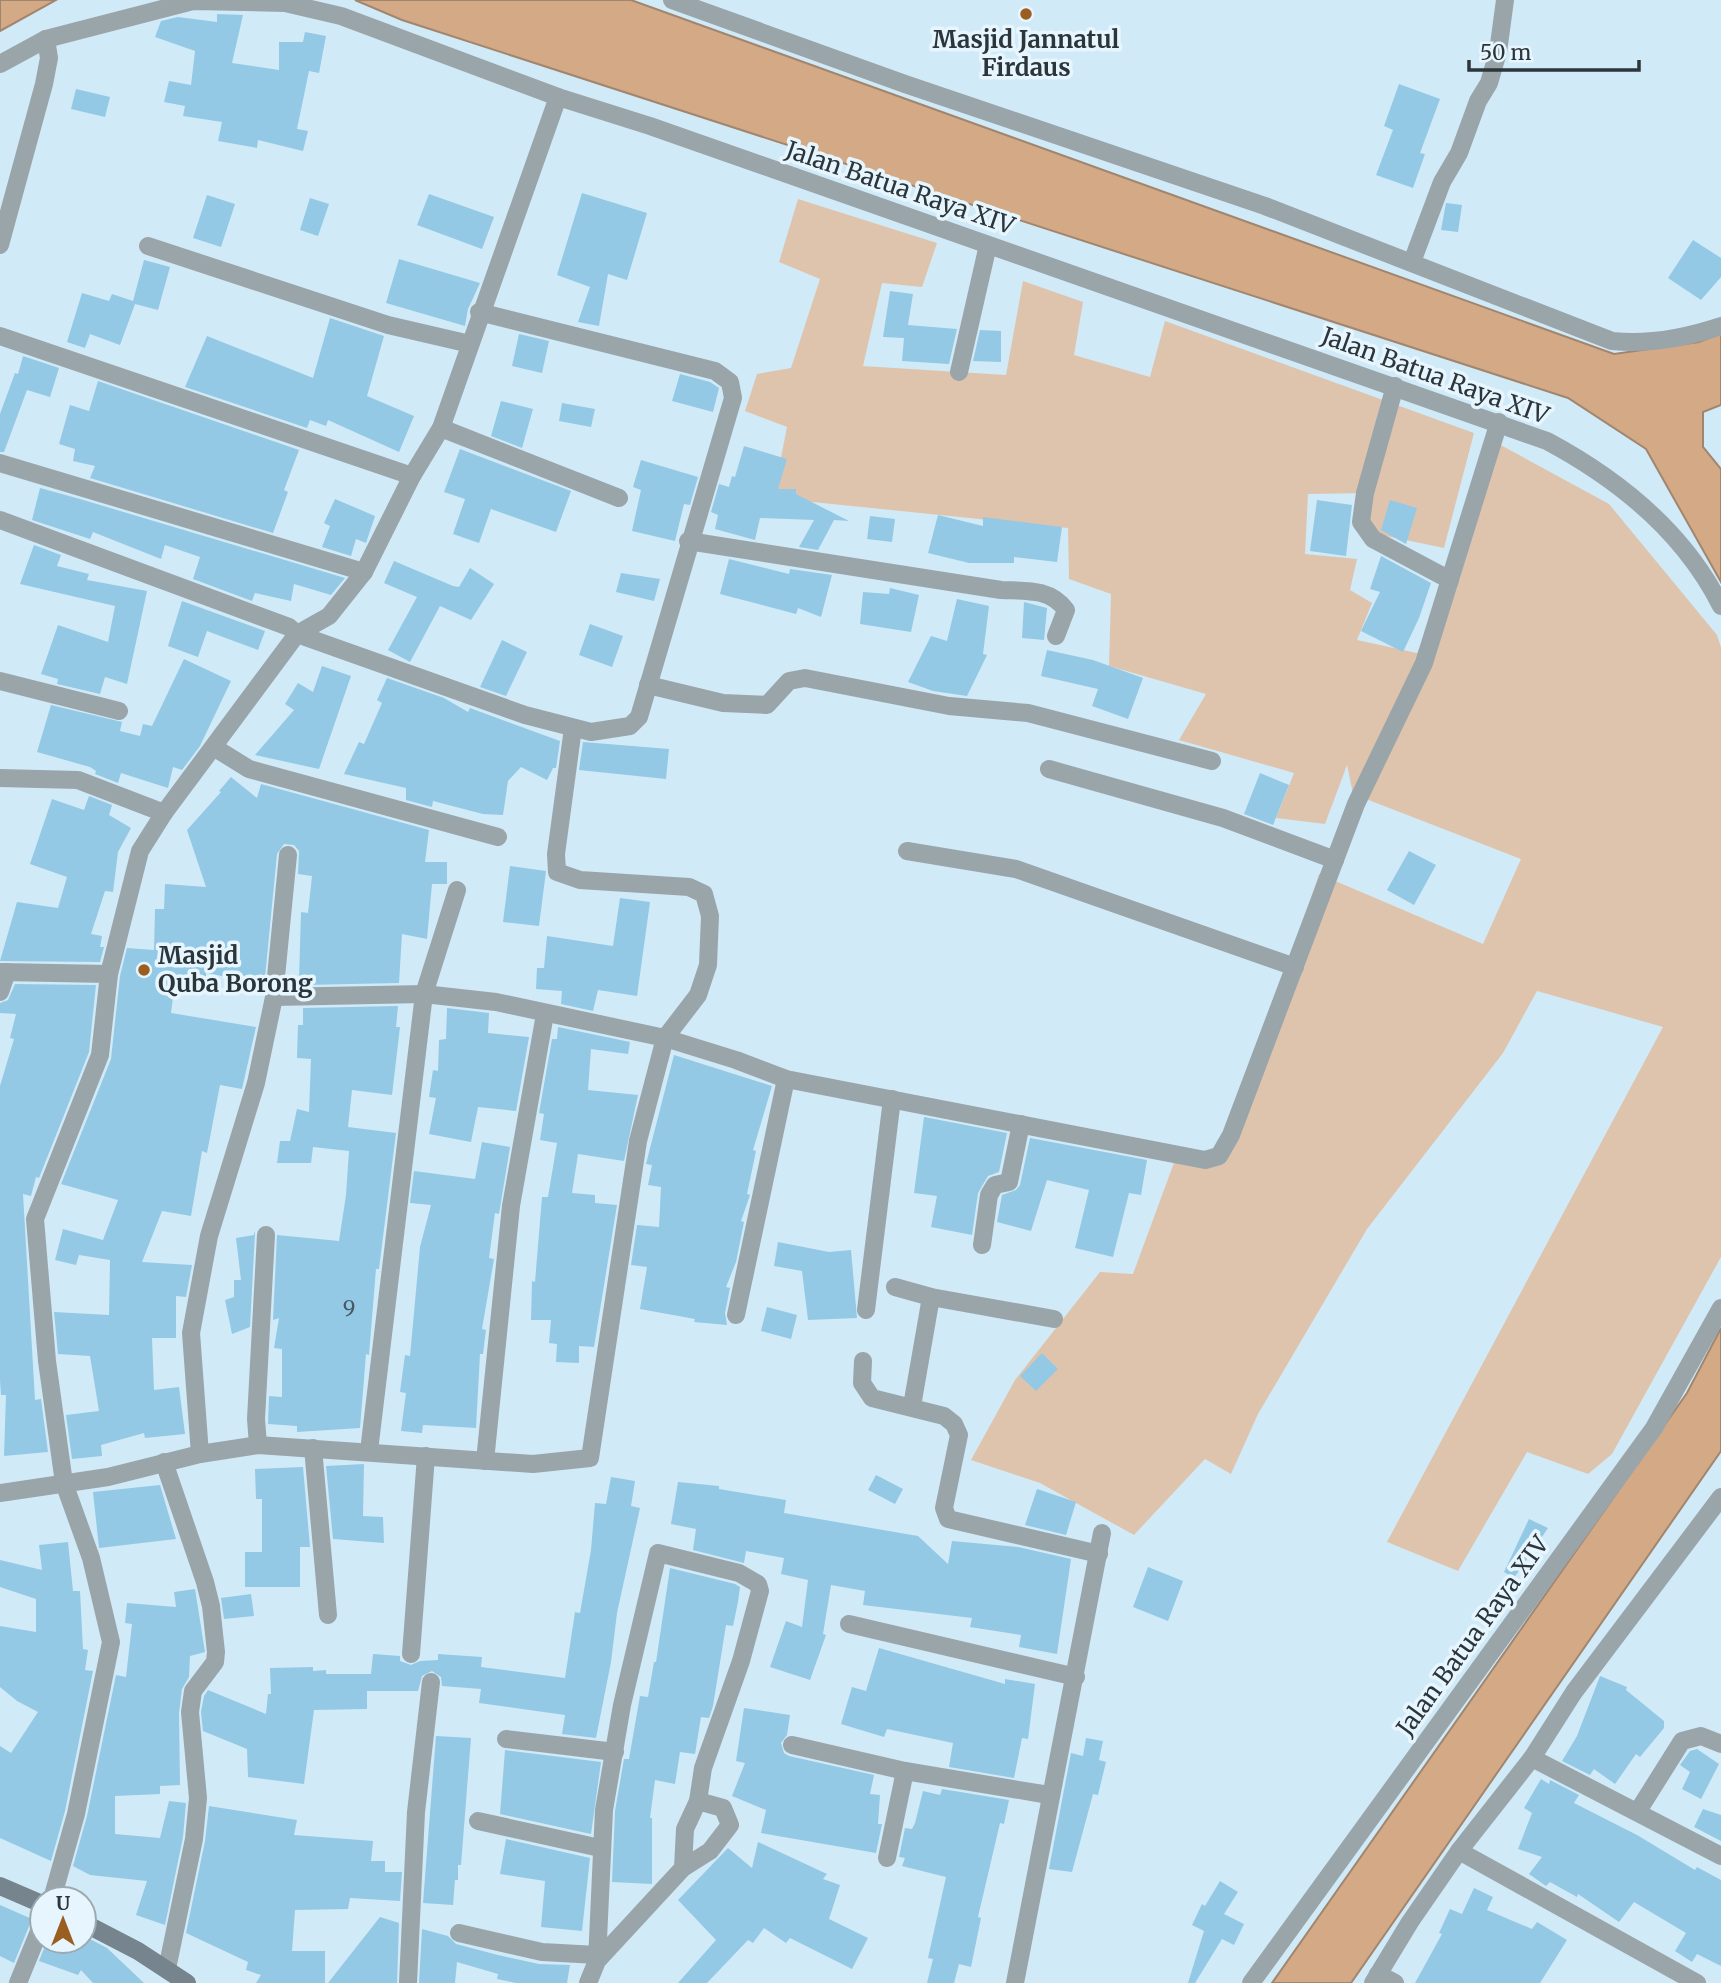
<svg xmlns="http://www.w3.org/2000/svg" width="1721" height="1983" viewBox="0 0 1721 1983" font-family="Merriweather,serif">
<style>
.green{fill:#dfc4ad}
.water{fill:#d3a986;stroke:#a1866f;stroke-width:2}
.building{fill:#93c9e5}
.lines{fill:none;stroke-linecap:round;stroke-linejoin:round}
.street{stroke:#9aa5aa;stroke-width:18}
.secondary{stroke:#76858d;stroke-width:18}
.poi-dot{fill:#9a5e20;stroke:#e7f6fe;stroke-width:2.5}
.labels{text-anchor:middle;stroke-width:7;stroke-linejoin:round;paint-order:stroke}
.number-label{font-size:21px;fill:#455a65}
.poi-label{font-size:24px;font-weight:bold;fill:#2b353a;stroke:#e7f6fe}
.street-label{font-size:24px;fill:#2b353a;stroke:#e7f6fe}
</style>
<rect width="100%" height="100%" fill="#d1eaf8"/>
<polygon class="green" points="798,199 937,243 922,287 882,283 863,366 1006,375 1023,281 1083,302 1074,355 1150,377 1165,321 1474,433 1444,548 1362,531 1368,493 1308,494 1305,554 1357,559 1350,590 1372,603 1357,640 1417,653 1431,626 1497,443 1609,504 1717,635 1721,647 1721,1257 1612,1454 1588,1474 1527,1452 1458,1571 1387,1542 1663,1027 1537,991 1503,1053 1367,1229 1258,1414 1231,1474 1205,1459 1134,1535 1040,1483 971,1460 1015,1380 1100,1272 1133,1274 1175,1160 1218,1152 1286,973 1319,874 1483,944 1521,859 1353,794 1347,765 1325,824 1276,818 1294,773 1179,740 1206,694 1109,666 1111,594 1069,579 1068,528 773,498 787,427 745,411 757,374 791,368 820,279 779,262"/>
<g class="water">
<polygon points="0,0 56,0 0,31"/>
<polygon points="355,0 631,0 1614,354 1699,342 1721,333 1721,405 1703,412 1703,447 1721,469 1721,582 1646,449 1568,398 402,20"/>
<polygon points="1721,1328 1721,1451 1351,1983 1272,1983 1687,1393"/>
</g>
<g class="building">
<polygon points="217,14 243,15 232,63 279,70 279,42 303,42 305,32 326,36 319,73 309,71 297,129 308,131 303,151 258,140 257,148 218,141 222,122 183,116 185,106 164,102 169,81 191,85 195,51 155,37 161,21 178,17 217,22"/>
<polygon points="1399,84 1440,99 1420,153 1425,154 1413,188 1376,175 1393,130 1384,126"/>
<polygon points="76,89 110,97 105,117 71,109"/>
<polygon points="582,193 647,213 627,280 608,274 599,326 578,322 590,287 557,275"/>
<polygon points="429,194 494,217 482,249 417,225"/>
<polygon points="207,195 235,204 221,247 193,238"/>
<polygon points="310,198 329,204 318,236 300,230"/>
<polygon points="1446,203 1462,205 1458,232 1441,230"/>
<polygon points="1693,240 1721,258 1721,277 1701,300 1668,278"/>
<polygon points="399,259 480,283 468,309 465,326 386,303"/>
<polygon points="144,260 170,267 158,310 135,304 120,345 90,334 85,348 67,342 82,293 109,301 112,294 133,301"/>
<polygon points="890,291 913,294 908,325 957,329 949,364 902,361 904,338 883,337"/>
<polygon points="330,318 384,336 367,396 414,416 399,452 328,420 326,426 310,420 307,428 185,387 207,336 313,378"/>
<polygon points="980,330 1001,331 1001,362 973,361"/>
<polygon points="519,334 549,341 542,373 512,366"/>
<polygon points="23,356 59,368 50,397 27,390 4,452 0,452 0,414 15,373 18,374"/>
<polygon points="680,374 710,382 719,388 713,412 672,401"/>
<polygon points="98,381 299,450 284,490 288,492 273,533 90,478 95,466 73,461 75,449 59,444 70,405 89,411"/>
<polygon points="501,401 533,409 522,448 491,436"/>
<polygon points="562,403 595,409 591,427 559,421"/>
<polygon points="744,446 787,459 778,489 796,489 796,494 849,521 834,520 818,550 799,547 814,520 760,518 755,540 715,529 718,515 711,512 719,484 729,487 732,476 735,477"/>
<polygon points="460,449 571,491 556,532 491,509 479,543 453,534 465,499 444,492"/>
<polygon points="641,460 698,477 690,505 684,504 675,541 632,531 641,490 633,487"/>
<polygon points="40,488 80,499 345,578 331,595 294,584 291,601 255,593 252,601 193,579 200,557 165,545 161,559 93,532 90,539 32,520"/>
<polygon points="335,499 375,516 366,543 356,539 351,556 322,547 330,526 324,523"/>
<polygon points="1317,500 1352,505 1346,556 1310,551"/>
<polygon points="1390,500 1417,508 1406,544 1381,530"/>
<polygon points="938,515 983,526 983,517 1062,527 1057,562 1014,557 1014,563 969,563 928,553"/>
<polygon points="870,516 895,519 892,542 867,539"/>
<polygon points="34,545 61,555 57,566 89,574 87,580 147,591 127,684 105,677 100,694 57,684 58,679 41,674 58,625 108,642 115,606 20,584"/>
<polygon points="1381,556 1431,583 1419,618 1403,652 1361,631 1380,592 1370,589"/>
<polygon points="729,559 789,574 790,569 832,575 821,617 798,608 796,614 720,594"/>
<polygon points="394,561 453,586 459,587 470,568 494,584 471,620 440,606 410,662 388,650 417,597 384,583"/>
<polygon points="621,573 660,579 654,601 616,592"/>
<polygon points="890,588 919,595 911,632 860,624 863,592 889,594"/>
<polygon points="957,599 989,606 983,654 987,655 967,696 933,691 908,682 931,636 947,641"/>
<polygon points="182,601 265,631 258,650 207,631 198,657 168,646"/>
<polygon points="1024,602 1047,608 1044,640 1022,638"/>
<polygon points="590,624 623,636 612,667 579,655"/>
<polygon points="502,640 527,652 506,696 480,687"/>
<polygon points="1047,650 1093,660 1143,678 1128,719 1092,706 1098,689 1041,676"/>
<polygon points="184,659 231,681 200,746 182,770 173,767 168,788 121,773 118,783 95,774 96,771 90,767 37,752 51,705 122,722 120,731 140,736 143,724 152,726"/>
<polygon points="322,666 351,676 319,769 255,755 294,710 285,704 298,683 313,692"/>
<polygon points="387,678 444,698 468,712 470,708 560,741 556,768 553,768 547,780 521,767 508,781 503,815 483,814 433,801 432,807 406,800 406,788 344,774 359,742 364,744 382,703 377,700"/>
<polygon points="583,742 669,749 666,779 579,770"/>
<polygon points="1260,773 1289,785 1273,825 1244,814"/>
<polygon points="231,777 257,798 261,784 429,830 425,862 447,862 447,884 432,884 427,939 402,934 399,983 303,985 303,980 299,980 301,912 308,913 312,876 298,874 299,851 294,845 284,844 277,854 265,977 227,977 206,973 206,981 175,982 171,1013 256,1027 242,1089 220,1085 207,1153 202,1151 191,1216 162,1211 142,1262 192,1265 186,1297 176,1296 176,1338 152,1338 154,1390 179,1387 185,1434 145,1438 144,1433 101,1445 102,1456 72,1459 66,1415 99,1411 90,1356 58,1354 54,1312 109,1315 110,1260 79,1255 76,1265 55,1260 63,1229 103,1240 118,1200 61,1184 111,1059 120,976 127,948 154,950 155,909 164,909 165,884 206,887 187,830 221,792 219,791"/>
<polygon points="89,796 112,805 109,815 131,828 118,852 113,892 105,891 91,934 102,936 100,947 104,947 100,962 0,961 17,902 58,908 67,877 30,864 52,799 84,810"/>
<polygon points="1409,851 1436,865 1414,905 1387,890"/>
<polygon points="510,866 546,871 539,926 503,922"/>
<polygon points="620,898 650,902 637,996 598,990 593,1011 561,1004 562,991 536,989 537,968 544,968 547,936 613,946"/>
<polygon points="15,984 96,985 89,1052 39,1178 36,1177 31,1196 23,1194 35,1400 41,1399 48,1452 4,1456 6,1395 1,1395 0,1380 0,1086 14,1039 10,1038 16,1014 0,1013 0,1003 8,1000"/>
<polygon points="398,1006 396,1027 400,1027 392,1095 352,1090 348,1127 396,1133 379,1269 376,1269 369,1355 366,1354 360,1428 297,1432 297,1426 268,1424 269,1396 282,1397 282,1349 274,1348 279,1318 273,1320 277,1235 339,1241 346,1195 349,1151 313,1147 311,1163 277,1163 280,1141 290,1141 297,1109 309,1112 311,1059 297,1058 298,1025 303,1025 303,1008"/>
<polygon points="447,1008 489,1013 488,1033 529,1037 516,1111 478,1107 471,1142 429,1134 436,1098 429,1097 433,1070 438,1071 439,1040 446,1039"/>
<polygon points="558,1027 630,1042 628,1054 591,1049 588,1090 638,1095 624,1161 578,1154 572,1193 595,1195 595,1203 617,1205 594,1347 579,1346 579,1363 556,1362 557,1344 549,1343 551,1320 531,1320 532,1281 535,1282 542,1197 548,1197 557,1143 540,1140 544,1114 539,1113 552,1039 557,1039"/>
<polygon points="674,1055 772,1086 753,1150 756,1151 747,1194 750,1195 741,1221 744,1222 736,1262 726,1287 730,1288 725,1313 727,1325 694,1322 695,1319 640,1309 647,1267 631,1265 637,1225 659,1227 661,1187 648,1185 652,1165 646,1164"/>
<polygon points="924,1117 1007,1133 999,1172 988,1176 978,1193 972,1235 931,1227 937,1196 914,1193"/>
<polygon points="1030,1138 1147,1160 1141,1195 1129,1193 1113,1257 1075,1248 1089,1190 1047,1180 1031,1231 997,1222 1002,1195 1016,1190 1020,1185"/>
<polygon points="482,1142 510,1147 499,1214 495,1213 489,1258 494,1259 482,1329 486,1330 483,1354 480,1354 476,1428 423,1425 422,1433 401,1431 406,1393 400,1392 405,1355 410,1356 420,1247 431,1205 410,1203 414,1171 475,1179"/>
<polygon points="254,1232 255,1233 250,1327 232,1334 225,1300 234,1297 234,1280 241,1280 236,1238 254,1235"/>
<polygon points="778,1242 829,1252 851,1250 857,1318 808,1320 802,1271 774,1266"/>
<polygon points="767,1307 797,1315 791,1339 761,1331"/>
<polygon points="1042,1353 1058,1369 1036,1391 1020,1376"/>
<polygon points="364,1464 363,1516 383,1517 384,1543 333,1539 326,1466"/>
<polygon points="303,1467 310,1547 300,1547 300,1587 245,1587 245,1552 262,1552 262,1499 256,1499 255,1469"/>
<polygon points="876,1475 903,1489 895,1504 868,1490"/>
<polygon points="611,1477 635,1481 631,1506 640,1508 617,1613 611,1662 596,1738 562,1734 565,1715 479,1703 481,1689 442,1686 441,1677 432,1671 422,1676 418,1691 367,1691 367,1709 314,1710 304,1784 248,1777 247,1749 203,1731 201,1712 204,1696 208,1690 266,1714 268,1694 271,1694 270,1668 313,1667 313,1671 326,1670 326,1674 371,1674 373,1654 400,1656 400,1661 411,1665 420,1661 438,1660 438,1654 482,1657 481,1667 565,1678 575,1612 580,1613 591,1550 595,1503 606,1504"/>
<polygon points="678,1482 719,1486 719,1489 786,1500 784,1513 918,1536 948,1564 952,1541 1018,1547 1071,1559 1057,1654 1019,1647 1021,1635 970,1627 972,1618 863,1605 865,1591 831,1585 823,1634 826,1635 810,1680 770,1667 786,1621 802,1627 808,1580 781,1574 784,1558 746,1551 744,1563 693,1550 696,1529 671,1524"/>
<polygon points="160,1485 176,1539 99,1548 93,1492"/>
<polygon points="1037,1489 1076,1502 1066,1535 1025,1525"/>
<polygon points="1529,1519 1548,1528 1514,1578 1504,1572"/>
<polygon points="68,1542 73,1591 80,1591 83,1649 88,1650 85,1670 93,1671 65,1811 51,1861 0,1838 0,1746 11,1753 38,1712 17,1701 0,1687 0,1626 36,1632 36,1599 0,1587 0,1560 42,1570 39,1545"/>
<polygon points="1148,1567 1183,1581 1168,1621 1133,1607"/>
<polygon points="670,1568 735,1584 740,1587 738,1602 733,1626 726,1625 713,1706 709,1718 701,1717 695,1754 680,1752 675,1784 655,1780 650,1818 652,1818 652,1884 612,1882 615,1811 624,1759 629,1759 640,1696 648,1697 654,1662 656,1662"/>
<polygon points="195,1589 205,1652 190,1656 189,1677 182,1689 179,1713 180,1785 160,1786 160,1794 115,1796 115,1834 160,1838 169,1801 186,1803 183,1837 165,1925 136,1915 147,1881 90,1875 73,1866 87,1816 116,1675 126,1677 132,1624 125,1623 127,1603 176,1607 174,1592"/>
<polygon points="251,1594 254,1616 224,1619 221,1598"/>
<polygon points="879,1648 1005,1684 1005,1679 1035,1684 1028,1739 1022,1738 1014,1778 949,1767 953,1743 887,1729 884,1737 841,1724 852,1687 866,1691"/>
<polygon points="1600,1676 1627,1687 1626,1690 1664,1721 1664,1728 1640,1757 1636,1754 1615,1784 1594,1769 1590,1775 1562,1761 1577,1736"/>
<polygon points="744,1708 790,1715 787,1735 781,1743 784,1753 789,1756 874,1775 870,1794 880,1795 878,1824 882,1824 876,1853 761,1833 766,1810 732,1796 745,1763 736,1761"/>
<polygon points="436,1736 471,1738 461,1865 458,1865 458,1880 455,1880 453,1905 423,1903"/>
<polygon points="1086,1738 1103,1741 1099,1760 1106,1762 1098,1795 1093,1794 1072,1872 1049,1869 1071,1753 1083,1756"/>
<polygon points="1697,1749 1719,1764 1701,1799 1682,1789 1690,1772 1680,1765 1690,1751"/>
<polygon points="505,1750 601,1762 591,1834 500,1814"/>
<polygon points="1541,1779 1549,1784 1550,1780 1579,1795 1574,1803 1637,1835 1695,1870 1697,1867 1721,1880 1721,1966 1697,1954 1692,1962 1675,1951 1686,1933 1634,1902 1619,1922 1578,1894 1577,1897 1550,1882 1546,1886 1529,1874 1542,1857 1518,1849 1532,1813 1524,1808"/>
<polygon points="942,1789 1009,1800 1004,1824 1000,1823 978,1917 981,1918 971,1967 959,1964 954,1983 927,1983 933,1959 928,1958 946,1877 902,1866 905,1858 899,1857 905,1828 912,1829 915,1823 923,1791 940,1795"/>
<polygon points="209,1806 297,1820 294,1835 373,1841 371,1861 385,1861 385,1872 402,1872 400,1901 350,1898 348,1909 295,1910 292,1951 325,1951 325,1983 256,1983 261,1975 246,1970 248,1962 186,1933 205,1841"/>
<polygon points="1703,1809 1721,1815 1721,1841 1694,1827"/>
<polygon points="506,1839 590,1858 582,1931 541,1927 545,1881 500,1874"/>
<polygon points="758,1842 827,1874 823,1879 840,1885 829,1919 868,1938 852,1969 790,1938 786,1943 764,1928 753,1943 748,1940 707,1983 678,1983 716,1940 678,1900 728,1848 752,1868"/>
<polygon points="1220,1881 1238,1892 1224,1914 1244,1924 1234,1945 1222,1939 1195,1983 1188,1983 1204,1931 1192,1925 1202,1904 1205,1906"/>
<polygon points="1474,1888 1493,1897 1487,1910 1532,1929 1537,1922 1567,1940 1540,1983 1415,1983 1442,1934 1439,1933 1450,1909 1462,1914"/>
<polygon points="0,1905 32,1919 14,1963 0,1956"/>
<polygon points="380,1917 399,1923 397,1983 328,1983"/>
<polygon points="422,1929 448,1936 456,1944 498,1955 539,1964 570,1965 567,1983 516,1983 497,1979 498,1974 457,1962 455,1983 419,1983"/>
<polygon points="84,1936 107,1948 144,1983 93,1983 81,1970 78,1975 39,1961 47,1941 84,1941"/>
</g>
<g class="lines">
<g class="street">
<path d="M672,0L905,84L1265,206L1612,341C1650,345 1685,338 1721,326"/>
<path d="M0,64L46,39L193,1L285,3L341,16L558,97L650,126L1547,441C1618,479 1684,532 1721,606"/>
<polyline points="0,245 44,84 49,58 46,39"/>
<polyline points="148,246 388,325 470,344"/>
<polyline points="1412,262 1442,182 1459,153 1478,101 1489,83 1498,52 1505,0"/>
<polyline points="0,336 412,476"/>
<polyline points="959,372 988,245"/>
<polyline points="1395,386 1365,493 1361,522 1373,539 1450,580"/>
<polyline points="441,428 619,498"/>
<polyline points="0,463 364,572"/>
<polyline points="0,520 289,627 297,634 525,715 591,732 630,726 639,717 733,398 730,382 715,371 479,312"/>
<path d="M688,541L1001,590C1026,591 1050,588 1066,610L1056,636"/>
<polyline points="0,681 119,711"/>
<polyline points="648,685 723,703 767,705 789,681 805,678 949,706 1028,713 1212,761"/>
<polyline points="215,748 249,769 498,837"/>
<polyline points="1049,769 1223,818 1335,860"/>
<polyline points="0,778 78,780 164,813"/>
<polyline points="907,851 1016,869 1295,967"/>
<polyline points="0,972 109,974"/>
<polyline points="0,992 7,972"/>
<polyline points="274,997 424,994 496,1002 665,1038 736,1060 786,1079 1205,1160 1219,1156 1231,1135 1356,804 1424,663 1499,422"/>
<polyline points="982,1245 989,1195 995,1185 1009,1182 1021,1124"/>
<polyline points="895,1287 931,1297 1054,1319"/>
<polyline points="866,1310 892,1099"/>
<polyline points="736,1315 786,1079"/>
<polyline points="863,1361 862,1383 872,1398 944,1416 954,1424 959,1435 944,1508 948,1519 1099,1554"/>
<polyline points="912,1406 931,1297"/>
<polyline points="258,1445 256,1419 266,1235"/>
<polyline points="313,1448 328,1615"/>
<polyline points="369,1451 424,994 457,890"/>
<polyline points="200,1454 191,1333 209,1236 256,1083 274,997 288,855"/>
<polyline points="485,1461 511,1206 545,1014"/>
<polyline points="164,1462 205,1582 211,1606 216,1652 215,1662 193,1691 190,1712 198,1798 194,1839 167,1969"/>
<polyline points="0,1493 108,1477 200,1454 258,1445 533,1464 590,1458 638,1141 665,1038 698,995 708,965 710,916 704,894 689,887 580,880 557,872 556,854 573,728"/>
<polyline points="849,1624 1076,1677"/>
<polyline points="411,1654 426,1456"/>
<polyline points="506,1739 615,1752"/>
<polyline points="792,1745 905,1771 1049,1795"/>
<polyline points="1532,1758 1721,1856"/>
<polyline points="1638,1811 1682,1741 1701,1736 1721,1744"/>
<polyline points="478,1821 600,1848"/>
<polyline points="1459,1851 1697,1983"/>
<polyline points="887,1858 905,1771"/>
<polyline points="683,1868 710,1851 730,1825 723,1808 698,1801"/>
<polyline points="52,1899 76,1814 111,1642 91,1558 64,1483 47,1361 35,1219 100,1055 109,974 140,851 164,813 297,634 329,616 364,572 412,476 441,428 558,97"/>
<polyline points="459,1933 542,1952 597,1955"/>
<polyline points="1378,1974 1395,1983"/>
<polyline points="18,1983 42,1924"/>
<polyline points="408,1983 416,1812 431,1682"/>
<polyline points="588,1983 597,1961 683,1868 685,1829 698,1801 703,1768 741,1661 760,1591 758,1584 739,1573 658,1553 622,1705 604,1810 597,1961"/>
<polyline points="1015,1983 1102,1533"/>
<polyline points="1251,1983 1654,1428 1721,1308"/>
<polyline points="1373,1983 1410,1922 1459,1851 1532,1758 1574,1692 1721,1497"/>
</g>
<g class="secondary">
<polyline points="0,1886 42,1904"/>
<polyline points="84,1923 138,1951 187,1983"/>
</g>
</g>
<g class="poi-dot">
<circle cx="1026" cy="14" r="7"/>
<circle cx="144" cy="970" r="7"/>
</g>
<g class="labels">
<g class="number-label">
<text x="349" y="1316">9</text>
</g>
<g class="poi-label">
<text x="1026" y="48">Masjid Jannatul<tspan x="1026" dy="28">Firdaus</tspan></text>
<text x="158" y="964" text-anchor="start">Masjid<tspan x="158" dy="28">Quba Borong</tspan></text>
</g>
<g class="street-label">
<text transform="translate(900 188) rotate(19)" y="8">Jalan Batua Raya XIV</text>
<text transform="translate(1435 376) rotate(20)" y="8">Jalan Batua Raya XIV</text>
<text transform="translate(1473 1636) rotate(-54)" y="8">Jalan Batua Raya XIV</text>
</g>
</g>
<g transform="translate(63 1920)"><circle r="33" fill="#e7f6fe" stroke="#9ca9b0" stroke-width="2"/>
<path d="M0-5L12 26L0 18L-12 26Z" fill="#9a5e20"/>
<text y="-10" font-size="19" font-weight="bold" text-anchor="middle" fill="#2b353a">U</text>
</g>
<path d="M1469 60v10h170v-10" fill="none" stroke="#2b353a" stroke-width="3.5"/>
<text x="1480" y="60" font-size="21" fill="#2b353a" stroke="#e7f6fe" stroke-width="5" paint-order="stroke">50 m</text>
</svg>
